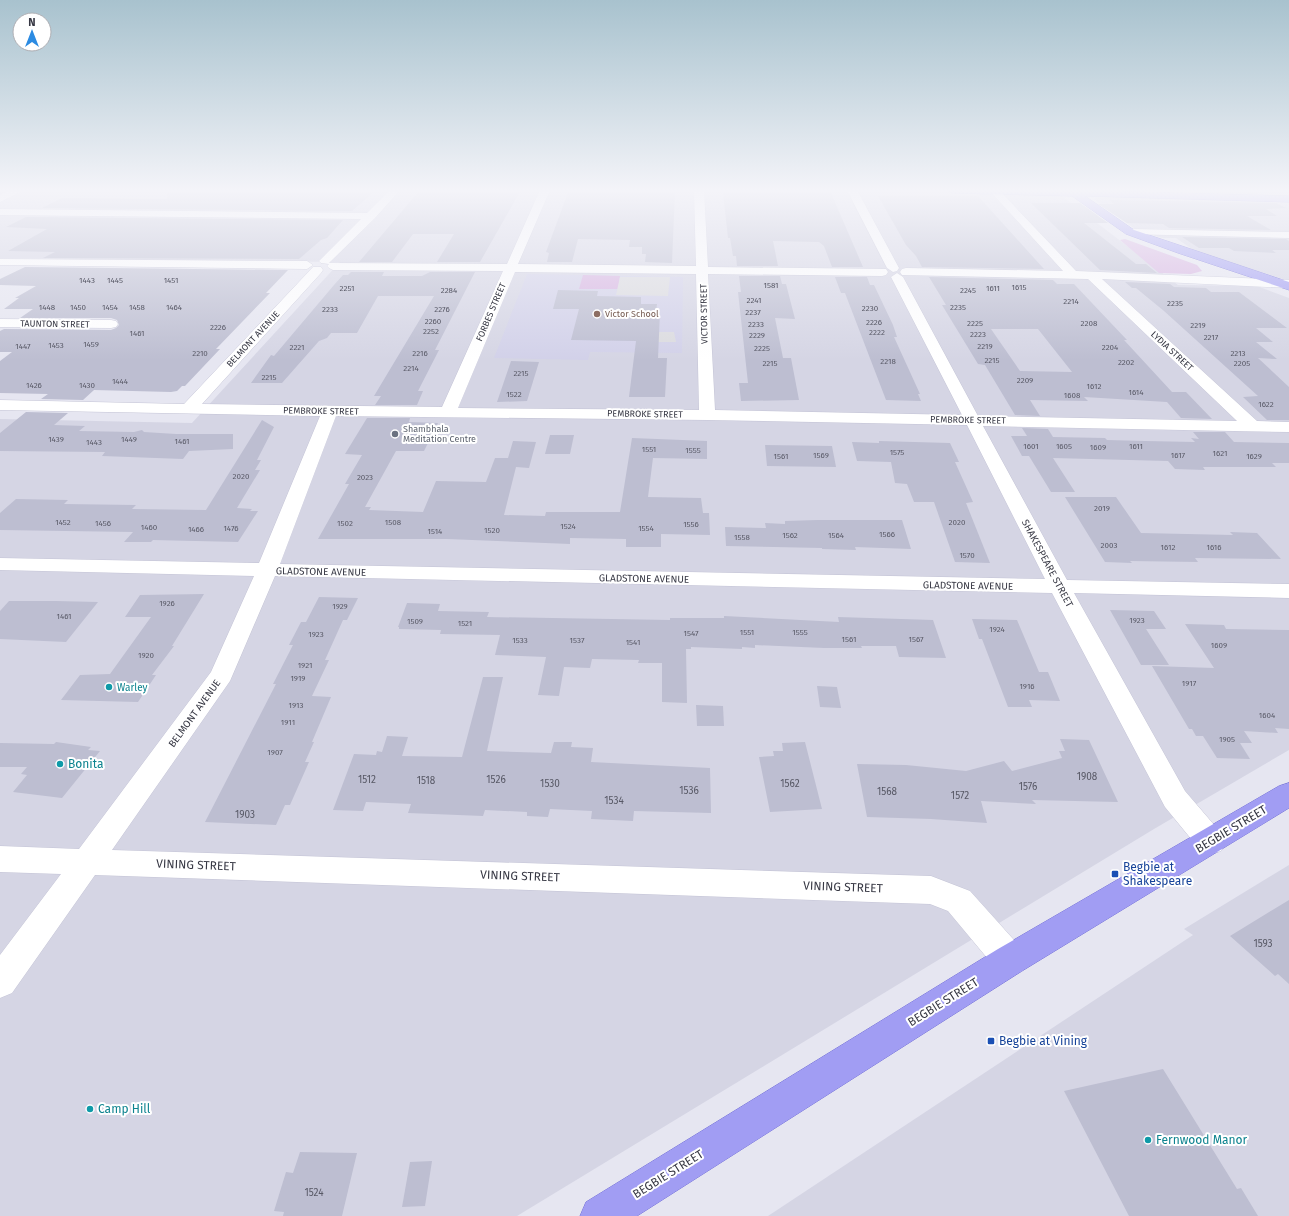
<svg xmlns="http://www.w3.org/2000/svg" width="1289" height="1216" viewBox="0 0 1289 1216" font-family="'Fira Sans',sans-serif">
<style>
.residential{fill:#d5d5e4}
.education{fill:#d2d1e9}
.green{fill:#d7b3e1}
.parking{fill:#dbdbdf}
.building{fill:#bdbed1;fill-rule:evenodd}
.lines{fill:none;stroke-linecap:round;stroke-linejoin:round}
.minor-casing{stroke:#c4c4d6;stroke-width:1}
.major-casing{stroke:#726fd6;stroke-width:1}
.minor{fill:#fff;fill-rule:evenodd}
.major{fill:#a19df3;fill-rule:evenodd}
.education-dot{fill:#8d6e63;stroke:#fff;stroke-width:1.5}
.worship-dot{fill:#6b7280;stroke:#fff;stroke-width:1.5}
.culture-dot{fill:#0f9aa8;stroke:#fff;stroke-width:1.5}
.transit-dot{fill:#1a4fb4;stroke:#fff;stroke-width:1.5}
.labels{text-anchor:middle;stroke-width:4;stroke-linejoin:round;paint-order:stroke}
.number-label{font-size:8px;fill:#585966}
.far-street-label{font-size:9px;fill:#363743;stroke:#fff}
.far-education-label{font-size:9px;fill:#785e54;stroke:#fff;text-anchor:start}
.far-worship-label{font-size:9px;fill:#5b616d;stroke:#fff;text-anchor:start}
.street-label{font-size:10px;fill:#363743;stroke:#fff}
.culture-label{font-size:10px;fill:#0d838f;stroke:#fff;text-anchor:start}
.near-number-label{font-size:10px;fill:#585966}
.near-culture-label{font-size:12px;fill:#0d838f;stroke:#fff;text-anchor:start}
.near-street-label{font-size:12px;fill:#363743;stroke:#fff}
.near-transit-label{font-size:12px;fill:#164399;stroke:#fff;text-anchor:start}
</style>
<rect width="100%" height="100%" fill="#e6e6f1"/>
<g class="residential">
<polygon points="0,190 1054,190 1178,285 1257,286 1289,298 1289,750 1154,829 517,1216 0,1216 0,419 192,423 340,262 0,258"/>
<polygon points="1090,190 1289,190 1289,197 1268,197"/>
<polygon points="1099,197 1289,202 1289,281 1195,251 1176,238 1162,238 1135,229 1094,199"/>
<polygon points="1289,865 1289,1216 768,1216 1193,935 1184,929"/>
</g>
<polygon class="education" points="527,274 683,277 682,353 590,352 588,360 494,358"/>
<g class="green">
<polygon points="1125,239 1197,265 1202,271 1191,274 1159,273 1120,240"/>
<polygon points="583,275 620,276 618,289 579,289"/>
</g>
<g class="parking">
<polygon points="620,277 670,277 668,296 616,295"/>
<polygon points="636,332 674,332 676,342 637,342"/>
</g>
<g class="building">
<polygon points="167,190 376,190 352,211 42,208 62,198 167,199"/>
<polygon points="420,190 521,190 480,262 437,262 454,234 413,234 392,262 359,262"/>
<polygon points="569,190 675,191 672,263 645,262 646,254 642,254 642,247 629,247 630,240 578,239 572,262 547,262 549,253 546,252"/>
<polygon points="1190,190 1251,190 1259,194 1194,192"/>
<polygon points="723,193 831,193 863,267 832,267 824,246 819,242 773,241 778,266 737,266 736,256 733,256 730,238 728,238"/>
<polygon points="878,196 978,196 1044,269 922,267 916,256 906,245"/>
<polygon points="1109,200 1276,203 1286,208 1266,209 1277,216 1247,216 1271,230 1169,228 1163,224 1127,223 1098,204 1114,204"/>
<polygon points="1031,203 1080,203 1108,223 1084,223 1136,264 1146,264 1157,273 1100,270"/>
<polygon points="26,217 343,220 327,238 321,240 299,259 43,258 55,252 8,251 47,229 6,227"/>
<polygon points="1182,237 1286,239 1289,241 1289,250 1272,250 1276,253 1234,251 1229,248 1199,248"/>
<polygon points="25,267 288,270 266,293 270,293 216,349 220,349 185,386 182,386 177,391 171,392 94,390 83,400 41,399 48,394 0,393 0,361 12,352 0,352 0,331 4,329 111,330 116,328 119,325 117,320 111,318 20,318 33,309 4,309 19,298 15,298 36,286 0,285 0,279"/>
<polygon points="351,272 384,272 382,276 422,276 430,272 475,272 435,350 439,350 418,391 423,391 417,405 375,405 381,396 374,396 434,296 378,296 357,333 331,333 327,338 319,341 282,383 251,383 271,355 274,356 334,285 343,275 348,275"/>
<polygon points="739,276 780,276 782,284 786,284 795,319 775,318 783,358 791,358 799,400 741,401 739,383 748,383 738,292 741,292"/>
<polygon points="835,277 867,277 870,285 874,285 893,325 897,337 894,337 920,394 918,394 921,401 886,400 845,293 841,293"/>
<path d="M929,277L1053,280L1057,284H1074L1127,340H1124L1172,392H1186L1212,419L1181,418L1167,402L1084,397L1088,401L1030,400L1040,416L1015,415L985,365L978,364L942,305H946ZM991,329H1038L1072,372L1020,371Z"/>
<polygon points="1125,282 1170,284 1174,287 1206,288 1211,292 1239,292 1287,328 1256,328 1273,342 1256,342 1277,359 1258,358 1289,387 1289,420 1267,420 1243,397 1258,396 1164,311 1136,288 1132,288"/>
<polygon points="558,290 598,291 597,296 641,297 641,304 657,304 656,312 660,312 658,358 667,358 665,397 629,397 636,341 571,340 579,309 553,309"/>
<polygon points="511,361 539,362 527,401 497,402"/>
<polygon points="26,412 68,413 54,425 85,426 79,431 134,432 142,430 144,432 176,434 233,434 233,449 189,451 183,459 102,456 105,452 0,451 0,433"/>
<polygon points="367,418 410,418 409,422 438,423 424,451 396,451 365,507 371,507 369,510 423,512 436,481 486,482 495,458 508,458 513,441 536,442 529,468 516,467 504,515 545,516 546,512 620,512 632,438 707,441 707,459 653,458 648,497 701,498 703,513 709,513 710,535 661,534 661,547 626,547 626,539 570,538 570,544 447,539 318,539 349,484 345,484 362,455 345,454"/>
<polygon points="262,420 274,427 257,460 261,460 255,470 260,470 237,508 252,509 250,511 258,511 238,542 153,540 151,542 124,542 133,532 0,530 0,513 16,499 68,500 64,504 136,505 132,509 206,510"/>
<polygon points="1022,428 1048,429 1053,437 1105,438 1107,440 1145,441 1195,442 1191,438 1199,439 1193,432 1225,432 1234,442 1289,443 1289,463 1272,463 1276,467 1203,467 1205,470 1175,469 1168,461 1053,458 1075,492 1051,492 1029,456 1022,456 1011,436 1027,436"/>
<polygon points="550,435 574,435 570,454 545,454"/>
<polygon points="879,441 950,443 959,462 955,462 973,502 966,503 990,563 955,562 934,502 914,502 907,484 895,483 891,462 857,461 852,442 879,443"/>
<polygon points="765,445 832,446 836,467 767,466"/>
<polygon points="1065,497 1116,497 1141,533 1233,535 1230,532 1257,533 1281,559 1195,558 1198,562 1130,561 1132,563 1105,562"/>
<polygon points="817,520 902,520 911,549 855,547 856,550 822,549 822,548 726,546 725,527 766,528 765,523 785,524 785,521"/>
<polygon points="204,594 172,646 174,646 152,675 156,675 138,702 61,700 80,675 110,674 151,617 125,617 140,595"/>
<polygon points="319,597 358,598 347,620 343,620 325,660 329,660 312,696 331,697 312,742 314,742 305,762 309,762 290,805 285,805 276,825 205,822 276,684 273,684 293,645 289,645 301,622 306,622"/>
<polygon points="9,601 56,601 98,602 66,642 0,639 0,611"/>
<polygon points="407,603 440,604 438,611 489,612 487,617 670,620 670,618 724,618 724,616 839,622 838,617 933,620 946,658 899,657 896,646 861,646 862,648 824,648 755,645 755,648 742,647 742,649 691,647 691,649 686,649 687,703 662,702 662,663 638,663 639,660 592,659 590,668 564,667 559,696 538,695 546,657 495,655 500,635 440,634 441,630 399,629 399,627 398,627"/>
<polygon points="1110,610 1154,611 1166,629 1146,629 1169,665 1141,665"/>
<polygon points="972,619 1017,620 1039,672 1048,672 1060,701 1029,700 1032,707 1008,707 982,639 979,639"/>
<polygon points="1185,624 1224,625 1226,629 1289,630 1289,729 1275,728 1278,733 1244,731 1252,743 1240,743 1250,759 1217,758 1203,736 1196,736 1192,729 1189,729 1152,666 1214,668"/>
<polygon points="483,677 503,677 487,751 551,753 554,742 572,742 571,747 593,748 591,762 710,768 711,813 634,811 633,821 591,819 592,811 550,809 548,817 527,816 527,812 485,810 483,816 408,813 411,804 366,802 363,811 333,810 354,754 376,755 377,751 382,752 387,736 408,737 402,756 462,757"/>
<polygon points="817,686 837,687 841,708 820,707"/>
<polygon points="696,705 723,706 724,726 697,726"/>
<polygon points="1060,739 1089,740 1118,802 1032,800 1036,804 981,801 987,823 931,819 867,817 857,764 906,765 966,771 1004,761 1012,771 1062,758 1059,751 1065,751"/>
<polygon points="56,742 91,747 88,750 100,751 62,798 13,792 27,775 21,774 27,767 0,767 0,743 54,744"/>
<polygon points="805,742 822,809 770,812 759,757 774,756 773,751 783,751 782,743"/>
<polygon points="1289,900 1289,984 1278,974 1275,976 1230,936"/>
<polygon points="1163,1069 1237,1189 1241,1188 1258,1216 1129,1216 1064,1091"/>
<polygon points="300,1152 357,1153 342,1216 283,1216 284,1212 274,1211 286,1172 293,1173"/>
<polygon points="432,1161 425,1206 402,1207 410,1162"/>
</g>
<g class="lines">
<g class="minor-casing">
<g id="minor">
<polygon points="12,190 24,190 0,202 0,195"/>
<path d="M390,190H400L375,218L329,263L507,264L540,190H550L518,264L696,266L694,190H704L708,267L886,269L888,272L886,275L882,276L708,274L715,410L962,415L891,277L897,273L903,277L978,416L1237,421L1088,279L902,275L900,272L902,269L906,268L1063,271L989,190H999L1076,271L1289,280V288L1102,279L1257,421L1289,422V432L983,426L1067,580L1289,584V598L1074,593L1185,791L1221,833L1226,842L1221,851L1211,854L1201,851L1165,807L1052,593L275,576L230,681L112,850L931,876L970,891L1022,949L1026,960L1022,971L1010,975L998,971L948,911L930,904L95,875L12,993L0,998V955L61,874L0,872V846L79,849L211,672L254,576L0,570V558L259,563L320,416L0,410V400L184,404L313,267H321L323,270L321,273L202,404L442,407L503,271L333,270L329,268L327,266L329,264L321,263L319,261L361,219L0,215V209L367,213ZM515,272L696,274L699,410L458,408ZM336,416L707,420L967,425L1045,579L280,564Z"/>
<polygon points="847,190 857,190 899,268 897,271 893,272 887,268"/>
<polygon points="1130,229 1289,232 1289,238 1126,234 1125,232"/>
<polygon points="0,259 307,261 313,265 307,269 0,265"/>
<polygon points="0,319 111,320 116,321 118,324 116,327 111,328 0,327"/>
</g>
</g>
<g class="major-casing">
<g id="major">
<polygon points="948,190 1074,190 1289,196 1289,202 1085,196 1134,230 1289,282 1289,290 1178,253 1126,234 1072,196 953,193"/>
<polygon points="1289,783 1289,808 1022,971 637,1216 580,1216 586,1202 998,949 1279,786"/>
</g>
</g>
<use href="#minor" class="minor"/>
<use href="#major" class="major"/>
</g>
<linearGradient id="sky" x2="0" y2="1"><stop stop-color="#a8c2ce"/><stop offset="0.53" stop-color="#f4f4f9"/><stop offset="1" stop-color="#f4f4f9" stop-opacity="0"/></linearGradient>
<rect width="1289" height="360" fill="url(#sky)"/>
<circle class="education-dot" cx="597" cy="314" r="4"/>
<circle class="worship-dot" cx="395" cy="434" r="4"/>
<g class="culture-dot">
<circle cx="109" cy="687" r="4"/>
<circle cx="60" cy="764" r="4"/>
<circle cx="90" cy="1109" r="4"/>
<circle cx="1148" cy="1140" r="4"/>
</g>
<g class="transit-dot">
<rect x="1111" y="870" width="8" height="8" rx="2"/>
<rect x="987" y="1037" width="8" height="8" rx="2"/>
</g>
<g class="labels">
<g class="number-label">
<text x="87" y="283">1443</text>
<text x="115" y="283">1445</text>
<text x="171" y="283">1451</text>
<text x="771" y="288">1581</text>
<text x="1019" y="290">1615</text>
<text x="347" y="291">2251</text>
<text x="993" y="291">1611</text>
<text x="449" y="293">2284</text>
<text x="968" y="293">2245</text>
<text x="754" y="303">2241</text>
<text x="1071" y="304">2214</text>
<text x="1175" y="306">2235</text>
<text x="47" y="310">1448</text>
<text x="78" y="310">1450</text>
<text x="110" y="310">1454</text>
<text x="137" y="310">1458</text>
<text x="174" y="310">1464</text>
<text x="958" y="310">2235</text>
<text x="870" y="311">2230</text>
<text x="330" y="312">2233</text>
<text x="442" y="312">2276</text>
<text x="753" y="315">2237</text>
<text x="433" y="324">2260</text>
<text x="874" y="325">2226</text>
<text x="975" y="326">2225</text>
<text x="1089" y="326">2208</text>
<text x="756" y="327">2233</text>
<text x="1198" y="328">2219</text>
<text x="218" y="330">2226</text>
<text x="431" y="334">2252</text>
<text x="877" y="335">2222</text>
<text x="137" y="336">1461</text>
<text x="978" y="337">2223</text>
<text x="757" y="338">2229</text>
<text x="1211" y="340">2217</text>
<text x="91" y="347">1459</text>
<text x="56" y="348">1453</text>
<text x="23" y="349">1447</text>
<text x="985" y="349">2219</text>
<text x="297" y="350">2221</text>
<text x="1110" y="350">2204</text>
<text x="762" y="351">2225</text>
<text x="200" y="356">2210</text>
<text x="420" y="356">2216</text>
<text x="1238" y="356">2213</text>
<text x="992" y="363">2215</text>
<text x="888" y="364">2218</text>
<text x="1126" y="365">2202</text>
<text x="770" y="366">2215</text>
<text x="1242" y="366">2205</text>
<text x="411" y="371">2214</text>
<text x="521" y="376">2215</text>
<text x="269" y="380">2215</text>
<text x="1025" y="383">2209</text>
<text x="120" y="384">1444</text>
<text x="34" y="388">1426</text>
<text x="87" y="388">1430</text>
<text x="1094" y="389">1612</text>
<text x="1136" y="395">1614</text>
<text x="514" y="397">1522</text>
<text x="1072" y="398">1608</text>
<text x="1266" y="407">1622</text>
<text x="56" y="442">1439</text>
<text x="129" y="442">1449</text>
<text x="182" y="444">1461</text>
<text x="94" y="445">1443</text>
<text x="1031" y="449">1601</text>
<text x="1064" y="449">1605</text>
<text x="1136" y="449">1611</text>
<text x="1098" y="450">1609</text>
<text x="649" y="452">1551</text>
<text x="693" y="453">1555</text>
<text x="897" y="455">1575</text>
<text x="1220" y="456">1621</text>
<text x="821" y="458">1569</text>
<text x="1178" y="458">1617</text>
<text x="781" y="459">1561</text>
<text x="1254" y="459">1629</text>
<text x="241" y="479">2020</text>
<text x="365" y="480">2023</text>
<text x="1102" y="511">2019</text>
<text x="63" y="525">1452</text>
<text x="393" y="525">1508</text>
<text x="957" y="525">2020</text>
<text x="103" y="526">1456</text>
<text x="345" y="526">1502</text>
<text x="691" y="527">1556</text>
<text x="568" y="529">1524</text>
<text x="149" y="530">1460</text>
<text x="231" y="531">1476</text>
<text x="646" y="531">1554</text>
<text x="196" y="532">1466</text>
<text x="492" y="533">1520</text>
<text x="435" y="534">1514</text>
<text x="887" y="537">1566</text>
<text x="790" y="538">1562</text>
<text x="836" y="538">1564</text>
<text x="742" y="540">1558</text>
<text x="1109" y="548">2003</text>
<text x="1168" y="550">1612</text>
<text x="1214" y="550">1616</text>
<text x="967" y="558">1570</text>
<text x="167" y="606">1926</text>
<text x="340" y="609">1929</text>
<text x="64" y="619">1461</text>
<text x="1137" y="623">1923</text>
<text x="415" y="624">1509</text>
<text x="465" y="626">1521</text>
<text x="997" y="632">1924</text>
<text x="747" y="635">1551</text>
<text x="800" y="635">1555</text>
<text x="691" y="636">1547</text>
<text x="316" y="637">1923</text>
<text x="849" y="642">1561</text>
<text x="916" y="642">1567</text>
<text x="520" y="643">1533</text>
<text x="577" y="643">1537</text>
<text x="633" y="645">1541</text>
<text x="1219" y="648">1609</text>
<text x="146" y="658">1920</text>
<text x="305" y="668">1921</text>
<text x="298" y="681">1919</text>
<text x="1189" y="686">1917</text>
<text x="1027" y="689">1916</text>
<text x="296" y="708">1913</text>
<text x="1267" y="718">1604</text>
<text x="288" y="725">1911</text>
<text x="1227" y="742">1905</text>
<text x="275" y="755">1907</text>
</g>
<g class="far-street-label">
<text transform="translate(491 312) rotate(-67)" y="3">FORBES STREET</text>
<text transform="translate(704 314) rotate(-91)" y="3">VICTOR STREET</text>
<text transform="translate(55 324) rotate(1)" y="3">TAUNTON STREET</text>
<text transform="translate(253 339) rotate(-47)" y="3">BELMONT AVENUE</text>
<text transform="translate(1172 351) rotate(43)" y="3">LYDIA STREET</text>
<text transform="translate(321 411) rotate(1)" y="3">PEMBROKE STREET</text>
<text transform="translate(645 414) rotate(1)" y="3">PEMBROKE STREET</text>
<text transform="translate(968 420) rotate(1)" y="3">PEMBROKE STREET</text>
</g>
<g class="far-education-label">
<text x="605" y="317">Victor School</text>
</g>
<g class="far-worship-label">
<text x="403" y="432">Shambhala<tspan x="403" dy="10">Meditation Centre</tspan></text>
</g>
<g class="street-label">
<text transform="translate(1048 563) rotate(62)" y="4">SHAKESPEARE STREET</text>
<text transform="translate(321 571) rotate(1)" y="4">GLADSTONE AVENUE</text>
<text transform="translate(644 578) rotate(1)" y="4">GLADSTONE AVENUE</text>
<text transform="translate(968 585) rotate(1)" y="4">GLADSTONE AVENUE</text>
<text transform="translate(194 713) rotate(-54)" y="4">BELMONT AVENUE</text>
</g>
<g class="culture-label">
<text x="117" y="691">Warley</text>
</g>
<g class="near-number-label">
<text x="1087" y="780">1908</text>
<text x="367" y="783">1512</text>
<text x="496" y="783">1526</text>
<text x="426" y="784">1518</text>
<text x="550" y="787">1530</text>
<text x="790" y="787">1562</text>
<text x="1028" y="790">1576</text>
<text x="689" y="794">1536</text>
<text x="887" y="795">1568</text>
<text x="960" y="799">1572</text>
<text x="614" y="804">1534</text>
<text x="245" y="818">1903</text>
<text x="1263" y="947">1593</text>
<text x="314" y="1196">1524</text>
</g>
<g class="near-culture-label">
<text x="68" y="768">Bonita</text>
<text x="98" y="1113">Camp Hill</text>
<text x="1156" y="1144">Fernwood Manor</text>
</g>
<g class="near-street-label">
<text transform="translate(1231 829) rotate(-31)" y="4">BEGBIE STREET</text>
<text transform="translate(196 865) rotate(2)" y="4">VINING STREET</text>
<text transform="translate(520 876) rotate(2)" y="4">VINING STREET</text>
<text transform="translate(843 887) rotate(2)" y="4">VINING STREET</text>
<text transform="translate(943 1002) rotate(-32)" y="4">BEGBIE STREET</text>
<text transform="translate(668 1174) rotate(-32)" y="4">BEGBIE STREET</text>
</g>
<g class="near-transit-label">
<text x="1123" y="871">Begbie at<tspan x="1123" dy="14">Shakespeare</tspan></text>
<text x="999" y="1045">Begbie at Vining</text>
</g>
</g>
<g transform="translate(32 32)"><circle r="19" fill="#ffffff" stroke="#afafb4"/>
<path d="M0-3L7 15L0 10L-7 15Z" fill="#2c8be2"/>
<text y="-6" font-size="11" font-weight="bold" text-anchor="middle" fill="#363743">N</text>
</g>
</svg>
